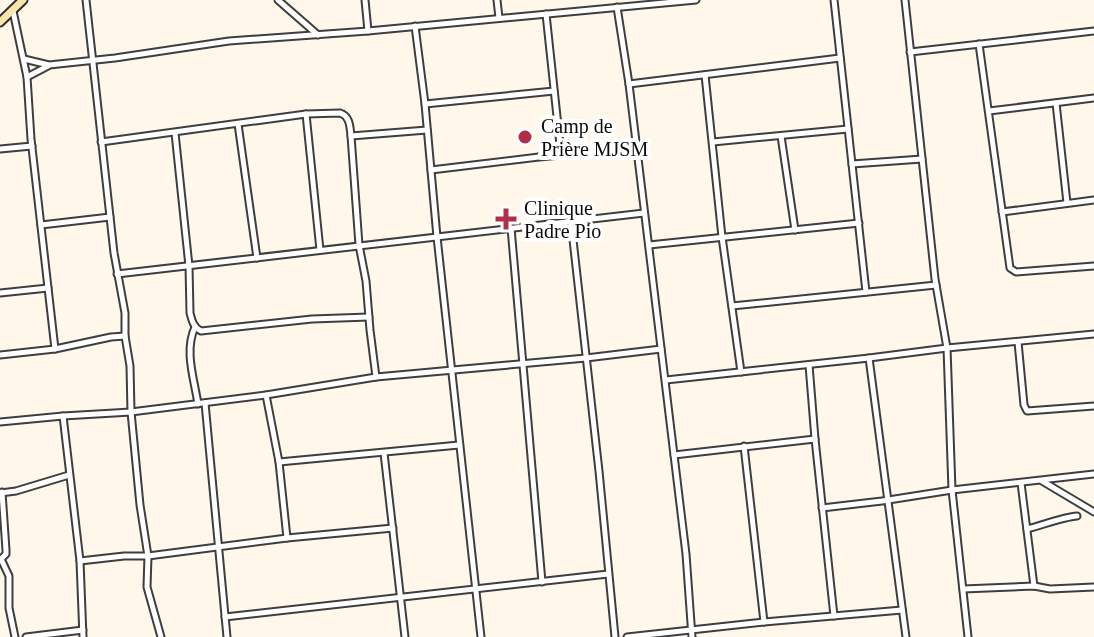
<svg xmlns="http://www.w3.org/2000/svg" width="1094" height="637" viewBox="0 0 1094 637" font-family="'Times New Roman',serif">
<style>
.lines{fill:none;stroke-linecap:round;stroke-linejoin:round}
.street-casing{stroke:#3e3e3e;stroke-width:9}
.secondary-casing{stroke:#2d2d2d;stroke-width:11}
.street{stroke:#fff;stroke-width:5}
.secondary{stroke:#f9e5aa;stroke-width:7}
.poi-dot{fill:#b02e46;stroke:#fff;stroke-width:3}
.labels{text-anchor:middle;stroke-width:8;stroke-linejoin:round;paint-order:stroke}
.poi-label{font-size:20px;fill:#0b0b0b;stroke:#fff;text-anchor:start}
</style>
<rect width="100%" height="100%" fill="#fef7ea"/>
<g class="lines">
<g class="street-casing">
<g id="street">
<polyline points="86,0 114,253 125,313 125,336 130,366 131,412 140,505 148,556 147,587 161,637"/>
<polyline points="278,0 318,35"/>
<polyline points="365,0 368,31"/>
<polyline points="497,0 499,18"/>
<polyline points="834,0 866,292"/>
<polyline points="905,0 935,279 947,348 952,490 968,637"/>
<polyline points="617,7 629,84 686,554 692,637"/>
<polyline points="13,11 27,77 31,139 55,349"/>
<polyline points="546,14 561,154"/>
<polyline points="415,26 425,104 437,237 481,637"/>
<polyline points="979,44 1010,268 1016,272 1094,266"/>
<polyline points="910,52 1094,31"/>
<polyline points="24,59 49,65 115,58 229,41 368,31 696,0"/>
<polyline points="705,75 722,237 741,372"/>
<polyline points="27,77 48,66"/>
<polyline points="629,84 840,58"/>
<polyline points="1056,103 1067,203"/>
<polyline points="425,104 554,91"/>
<polyline points="989,111 1094,98"/>
<polyline points="306,114 320,250"/>
<polyline points="238,124 257,258"/>
<path d="M175,133L189,266L190,313C192,321 194,328 201,331L312,319L369,317"/>
<polyline points="351,136 427,130"/>
<polyline points="781,136 795,230"/>
<path d="M101,142L306,114L340,113C350,116 350,127 351,136L359,245L366,281L370,330L376,377"/>
<polyline points="713,142 848,129"/>
<polyline points="0,149 32,146"/>
<polyline points="852,164 922,159"/>
<polyline points="431,170 539,157 636,148"/>
<polyline points="1002,212 1094,200"/>
<polyline points="571,222 599,471 615,637"/>
<polyline points="41,225 110,217"/>
<polyline points="511,228 542,582"/>
<polyline points="649,245 859,223"/>
<polyline points="117,274 644,213"/>
<polyline points="0,293 48,288"/>
<polyline points="732,306 936,285"/>
<path d="M195,327C184,351 194,378 198,404"/>
<polyline points="1018,342 1024,405 1027,411 1094,406"/>
<polyline points="0,355 55,349 111,337 125,336"/>
<polyline points="869,358 906,637"/>
<polyline points="809,365 815,439 834,616"/>
<polyline points="666,380 869,358 947,348 1094,334"/>
<polyline points="266,395 279,462 287,538"/>
<polyline points="205,403 227,637"/>
<polyline points="63,416 80,561 83,637"/>
<polyline points="0,422 63,416 131,412 266,395 376,377 586,358 661,349"/>
<polyline points="744,446 764,622"/>
<polyline points="384,453 405,637"/>
<polyline points="674,455 815,439"/>
<polyline points="279,462 459,445"/>
<polyline points="1042,481 1094,512"/>
<polyline points="1021,483 1034,586"/>
<polyline points="0,493 16,491 69,475"/>
<polyline points="822,508 882,501 952,490 1094,474"/>
<path d="M1027,529C1043,525 1063,517 1077,516"/>
<polyline points="1,559 9,576 9,608 15,637"/>
<polyline points="1,559 6,554 6,550 2,492"/>
<polyline points="80,561 124,556 148,556 287,538 393,528"/>
<polyline points="963,589 1034,586 1050,589 1094,587"/>
<polyline points="225,617 608,574"/>
<polyline points="26,637 83,630"/>
<polyline points="627,637 764,622 902,610"/>
</g>
</g>
<g class="secondary-casing">
<polyline id="secondary" points="0,22 23,0"/>
</g>
<use href="#street" class="street"/>
<use href="#secondary" class="secondary"/>
</g>
<g class="poi-dot">
<circle cx="525" cy="137" r="8"/>
<path d="M502 207h8v8h8v8h-8v8h-8v-8h-8v-8h8z"/>
</g>
<g class="labels">
<g class="poi-label">
<text x="541" y="133">Camp de<tspan x="541" dy="23">Prière MJSM</tspan></text>
<text x="524" y="215">Clinique<tspan x="524" dy="23">Padre Pio</tspan></text>
</g>
</g>
</svg>
